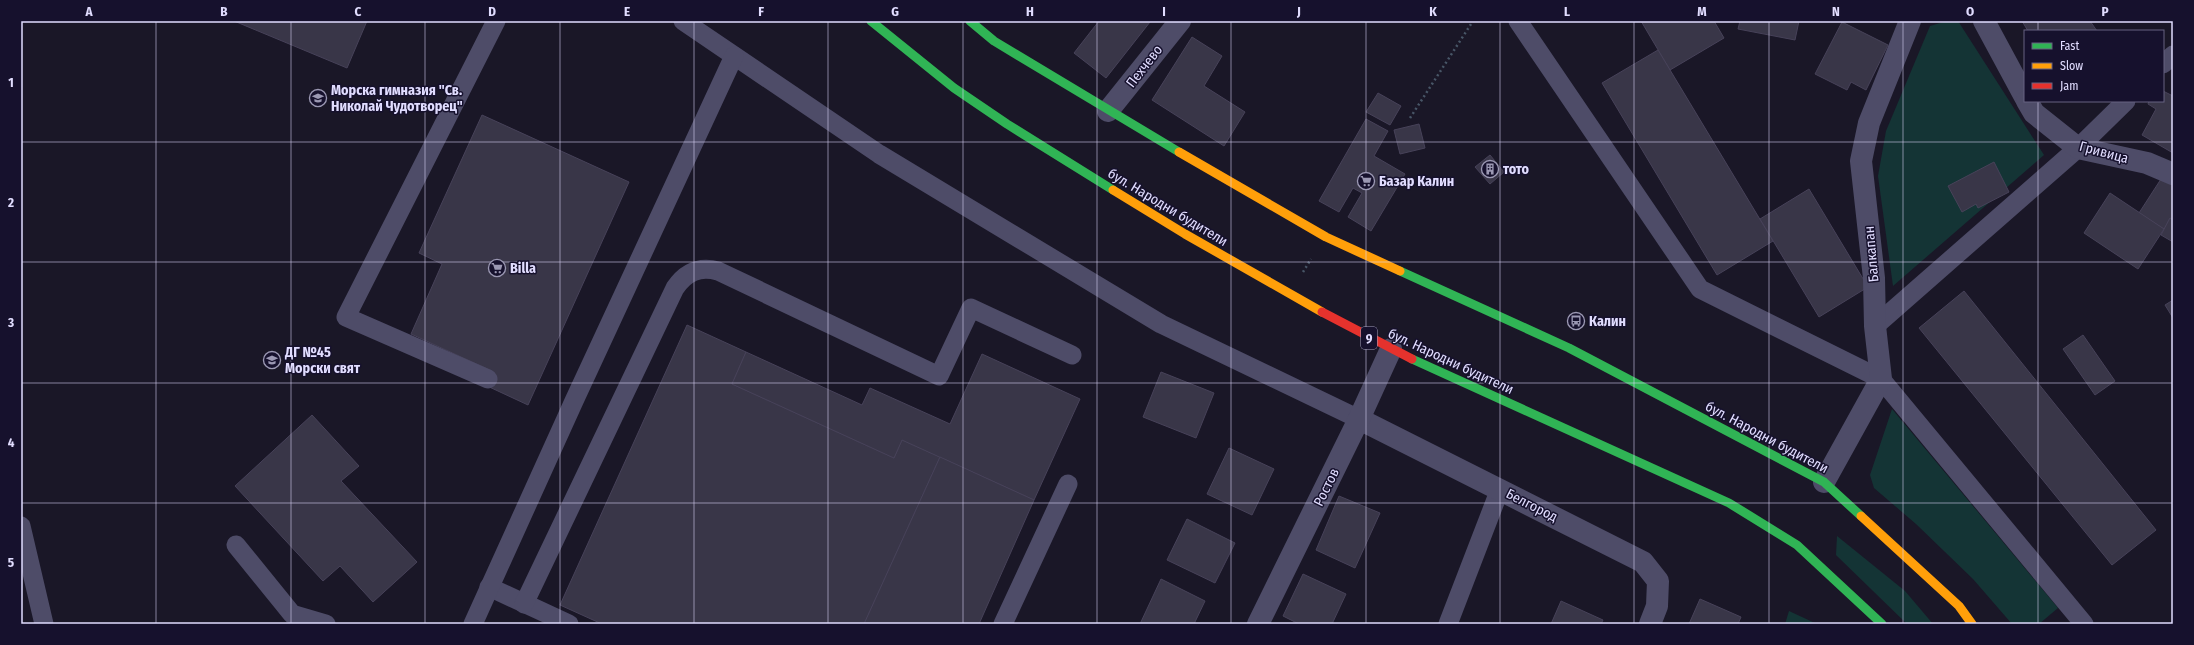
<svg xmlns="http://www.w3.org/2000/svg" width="2194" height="645" viewBox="0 0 2194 645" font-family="'Fira Sans Condensed',sans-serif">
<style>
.green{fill:#143435}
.building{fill:#393648;stroke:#474259}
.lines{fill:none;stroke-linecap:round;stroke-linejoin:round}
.path{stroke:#485667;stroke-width:2.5;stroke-dasharray:2 3;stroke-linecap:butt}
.lane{stroke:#4e4c68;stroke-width:19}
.street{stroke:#4e4c68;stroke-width:22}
.fast{stroke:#30b455;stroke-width:9}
.slow{stroke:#ff9f0a;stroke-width:9}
.jam{stroke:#e5322d;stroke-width:9}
.grid{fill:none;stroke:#e1ddff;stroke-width:1;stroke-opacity:0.55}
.labels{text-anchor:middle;stroke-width:3;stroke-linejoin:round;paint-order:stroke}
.shield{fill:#16112d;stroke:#a4a0c0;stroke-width:1}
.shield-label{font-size:13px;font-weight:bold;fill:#e1ddff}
.street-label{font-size:14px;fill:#e1ddff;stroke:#16112d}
.poi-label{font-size:14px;font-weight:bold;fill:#e1ddff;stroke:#16112d;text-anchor:start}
.neatline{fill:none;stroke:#e1ddff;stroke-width:1.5}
.grid-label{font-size:13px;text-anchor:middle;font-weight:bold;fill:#e1ddff}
</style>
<rect width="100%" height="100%" fill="#1a1727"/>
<g class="green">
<polygon points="1947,21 1958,21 2044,155 1893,286 1878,176 1886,131 1930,26"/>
<polygon points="1892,409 2058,608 2039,624 2012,624 1973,579 1916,524 1874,488 1870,475"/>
<polygon points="1837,536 1905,591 1933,624 1907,624 1836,555"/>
<polygon points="1789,611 1817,624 1785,624"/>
</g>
<g class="building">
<polygon points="234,21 367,21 347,68"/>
<polygon points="1099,21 1150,22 1106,78 1074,53"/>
<polygon points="1641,21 1714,21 1724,38 1670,70"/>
<polygon points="1740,21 1799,21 1795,40 1738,29"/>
<polygon points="2022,21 2090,21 2097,31 2028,31"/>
<polygon points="1842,22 1888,45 1866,90 1851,82 1847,90 1815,74"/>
<polygon points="1192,37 1222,56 1204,86 1245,112 1224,146 1152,100"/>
<polygon points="1658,50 1773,241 1717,275 1602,83"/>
<polygon points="2163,91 2173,96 2173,153 2142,135 2156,109 2148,104 2149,101 2163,101"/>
<polygon points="1378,93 1401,106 1390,125 1366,112"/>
<polygon points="482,115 629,182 528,405 485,385 492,371 411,334 442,264 419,253"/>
<polygon points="1366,119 1388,131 1374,156 1405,174 1371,231 1348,217 1362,193 1353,188 1339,212 1319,201"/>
<polygon points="1419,124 1425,148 1400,154 1394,130"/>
<polygon points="1490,155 1504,172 1490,184 1475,167"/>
<polygon points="1994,162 2009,192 1978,208 1976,204 1962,212 1948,186"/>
<polygon points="2161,179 2173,184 2173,220 2170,218 2164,229 2139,213"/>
<polygon points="1809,189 1868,287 1819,317 1760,219"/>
<polygon points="2110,193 2164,229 2138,269 2084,233"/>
<polygon points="2170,218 2173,220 2173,242 2161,235"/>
<polygon points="1964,291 2156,530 2112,565 1919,328"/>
<polygon points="2173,300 2173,318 2165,305"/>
<polygon points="687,325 746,352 732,384 894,458 902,440 940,457 864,624 602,624 560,605"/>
<polygon points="2083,335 2115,381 2095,395 2063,349"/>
<polygon points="746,352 862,405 870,388 950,424 982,354 1080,399 1034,500 902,440 894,458 732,384"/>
<polygon points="1161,372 1214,393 1196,438 1143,417"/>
<polygon points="312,415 359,466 341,481 417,562 373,602 340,566 323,581 235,486"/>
<polygon points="1229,448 1274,469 1252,515 1207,494"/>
<polygon points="940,457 1034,500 979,624 864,624"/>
<polygon points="1339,496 1380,513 1355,568 1316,550"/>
<polygon points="1187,519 1235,543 1215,583 1167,560"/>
<polygon points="1303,574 1346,594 1332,624 1299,624 1283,616"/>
<polygon points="1161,579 1205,601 1194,624 1140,624"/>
<polygon points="1700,599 1741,617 1738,624 1689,624"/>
<polygon points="1561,601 1603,620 1601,624 1551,624"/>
</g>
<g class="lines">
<g class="path">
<polyline points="1410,118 1473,21"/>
<polyline points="1303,272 1311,259"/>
</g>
<g class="lane">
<polyline points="683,21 879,154 1161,324 1359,419"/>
<polyline points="1518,21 1700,289 1881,379 2084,624"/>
<polyline points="2163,64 2173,55"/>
<polyline points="1875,326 2078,148 2126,101"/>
<polyline points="488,379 346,317 496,21"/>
<polyline points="21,526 44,624"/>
<polyline points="236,545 292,614 326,624"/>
<polyline points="489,587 569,624"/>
<path d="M524,604L675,288C686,272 699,266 718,271L939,376L971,308L1072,355"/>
<polyline points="473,624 574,401 734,56"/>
<polyline points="1003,624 1068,484"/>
<polyline points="1448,624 1500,489"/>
</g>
<g class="street">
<polyline points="1984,21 2025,97"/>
<polyline points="2027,101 2034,113 2078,148 2147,163 2173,174"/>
<polyline points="1108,111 1180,21"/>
<polyline points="1359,419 1643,562 1658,581 1657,606 1650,624"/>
<polyline points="1824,482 1881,379 1875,326 1874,278 1861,161 1869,123 1910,21"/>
<polyline points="1258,624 1359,419 1391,349"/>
</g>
<g class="fast">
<polyline points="871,21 954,88 1007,124 1113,190"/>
<polyline points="970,21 994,41 1179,152"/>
<polyline points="1400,271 1569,348 1824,482 1861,516"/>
<polyline points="1412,359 1729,503 1797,545 1882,624"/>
</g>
<g class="slow">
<polyline points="1179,152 1326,237 1400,271"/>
<polyline points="1113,190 1185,234 1322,312"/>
<polyline points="1861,516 1959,606 1972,624"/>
</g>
<polyline class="jam" points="1322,312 1412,359"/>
</g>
<path class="grid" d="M156,21V624M291,21V624M425,21V624M560,21V624M694,21V624M828,21V624M963,21V624M1097,21V624M1231,21V624M1366,21V624M1500,21V624M1634,21V624M1769,21V624M1903,21V624M2038,21V31M2038,101V624M21,142H2173M21,262H2173M21,383H2173M21,503H2173"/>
<defs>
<g id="university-ring" transform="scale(0.9)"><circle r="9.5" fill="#16112d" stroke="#9b98b3" stroke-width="1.5"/><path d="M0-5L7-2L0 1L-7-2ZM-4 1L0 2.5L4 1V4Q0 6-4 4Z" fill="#9b98b3"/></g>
<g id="building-ring" transform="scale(0.9)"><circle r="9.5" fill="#16112d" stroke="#9b98b3" stroke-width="1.5"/><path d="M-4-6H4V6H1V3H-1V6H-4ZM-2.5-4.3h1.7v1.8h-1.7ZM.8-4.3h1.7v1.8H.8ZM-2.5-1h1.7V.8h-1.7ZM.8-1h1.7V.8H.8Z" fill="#9b98b3"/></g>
<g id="supermarket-ring" transform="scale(0.9)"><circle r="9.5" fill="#16112d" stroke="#9b98b3" stroke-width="1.5"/><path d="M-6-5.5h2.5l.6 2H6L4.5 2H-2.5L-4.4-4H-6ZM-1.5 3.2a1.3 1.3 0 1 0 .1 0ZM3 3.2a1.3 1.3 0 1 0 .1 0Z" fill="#9b98b3"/></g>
<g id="bus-ring" transform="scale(0.9)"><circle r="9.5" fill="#16112d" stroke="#9b98b3" stroke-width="1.5"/><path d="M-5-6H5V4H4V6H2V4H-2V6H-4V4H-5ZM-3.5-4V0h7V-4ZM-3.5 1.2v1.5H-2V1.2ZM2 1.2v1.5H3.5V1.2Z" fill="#9b98b3"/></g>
<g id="school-ring" transform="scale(0.9)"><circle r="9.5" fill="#16112d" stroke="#9b98b3" stroke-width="1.5"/><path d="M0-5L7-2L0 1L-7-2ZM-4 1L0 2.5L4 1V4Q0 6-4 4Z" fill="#9b98b3"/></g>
</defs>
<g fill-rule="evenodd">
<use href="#university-ring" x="318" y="98"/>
<use href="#building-ring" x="1490" y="169"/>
<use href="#supermarket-ring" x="1366" y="181"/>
<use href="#supermarket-ring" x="497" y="268"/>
<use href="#bus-ring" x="1576" y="321"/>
<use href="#school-ring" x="272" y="360"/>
</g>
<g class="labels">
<rect class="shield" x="1361" y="327" width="16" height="22" rx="3"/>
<g class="shield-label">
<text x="1369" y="343">9</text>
</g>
<g class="street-label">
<text transform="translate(1144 66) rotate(-52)" y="5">Пехчево</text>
<text transform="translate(2104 152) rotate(15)" y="5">Гривица</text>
<text transform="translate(1168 207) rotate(31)" y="5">бул. Народни будители</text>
<text transform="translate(1871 254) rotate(-95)" y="5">Балкапан</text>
<text transform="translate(1451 361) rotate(25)" y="5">бул. Народни будители</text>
<text transform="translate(1767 437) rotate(28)" y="5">бул. Народни будители</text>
<text transform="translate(1326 487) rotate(-64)" y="5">Ростов</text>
<text transform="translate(1532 505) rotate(27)" y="5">Белгород</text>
</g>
<g class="poi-label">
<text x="331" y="95">Морска гимназия "Св.<tspan x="331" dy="16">Николай Чудотворец"</tspan></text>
<text x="1503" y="174">тото</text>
<text x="1379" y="186">Базар Калин</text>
<text x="510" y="273">Billa</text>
<text x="1589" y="326">Калин</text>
<text x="285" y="357">ДГ №45<tspan x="285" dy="16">Морски свят</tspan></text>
</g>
</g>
<rect width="2194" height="645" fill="none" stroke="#16112d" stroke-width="44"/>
<rect x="2024" y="30" width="140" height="72" fill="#16112d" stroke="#676381"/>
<rect x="2032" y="43" width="20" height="6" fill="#30b455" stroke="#676381"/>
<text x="2060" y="50" font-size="12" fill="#e1ddff">Fast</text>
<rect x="2032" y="63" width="20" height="6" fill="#ff9f0a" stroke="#676381"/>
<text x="2060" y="70" font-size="12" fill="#e1ddff">Slow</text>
<rect x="2032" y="83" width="20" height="6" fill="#e5322d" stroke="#676381"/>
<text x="2060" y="90" font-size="12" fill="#e1ddff">Jam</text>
<rect x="22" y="22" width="2150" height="601" class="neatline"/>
<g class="grid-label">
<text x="89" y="16">A</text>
<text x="224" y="16">B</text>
<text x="358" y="16">C</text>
<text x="492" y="16">D</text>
<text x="627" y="16">E</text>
<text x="761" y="16">F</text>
<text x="895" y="16">G</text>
<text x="1030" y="16">H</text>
<text x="1164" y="16">I</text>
<text x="1299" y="16">J</text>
<text x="1433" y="16">K</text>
<text x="1567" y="16">L</text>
<text x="1702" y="16">M</text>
<text x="1836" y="16">N</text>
<text x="1970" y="16">O</text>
<text x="2105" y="16">P</text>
<text x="11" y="87">1</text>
<text x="11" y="207">2</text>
<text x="11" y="327">3</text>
<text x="11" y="447">4</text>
<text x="11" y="567">5</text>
</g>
</svg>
